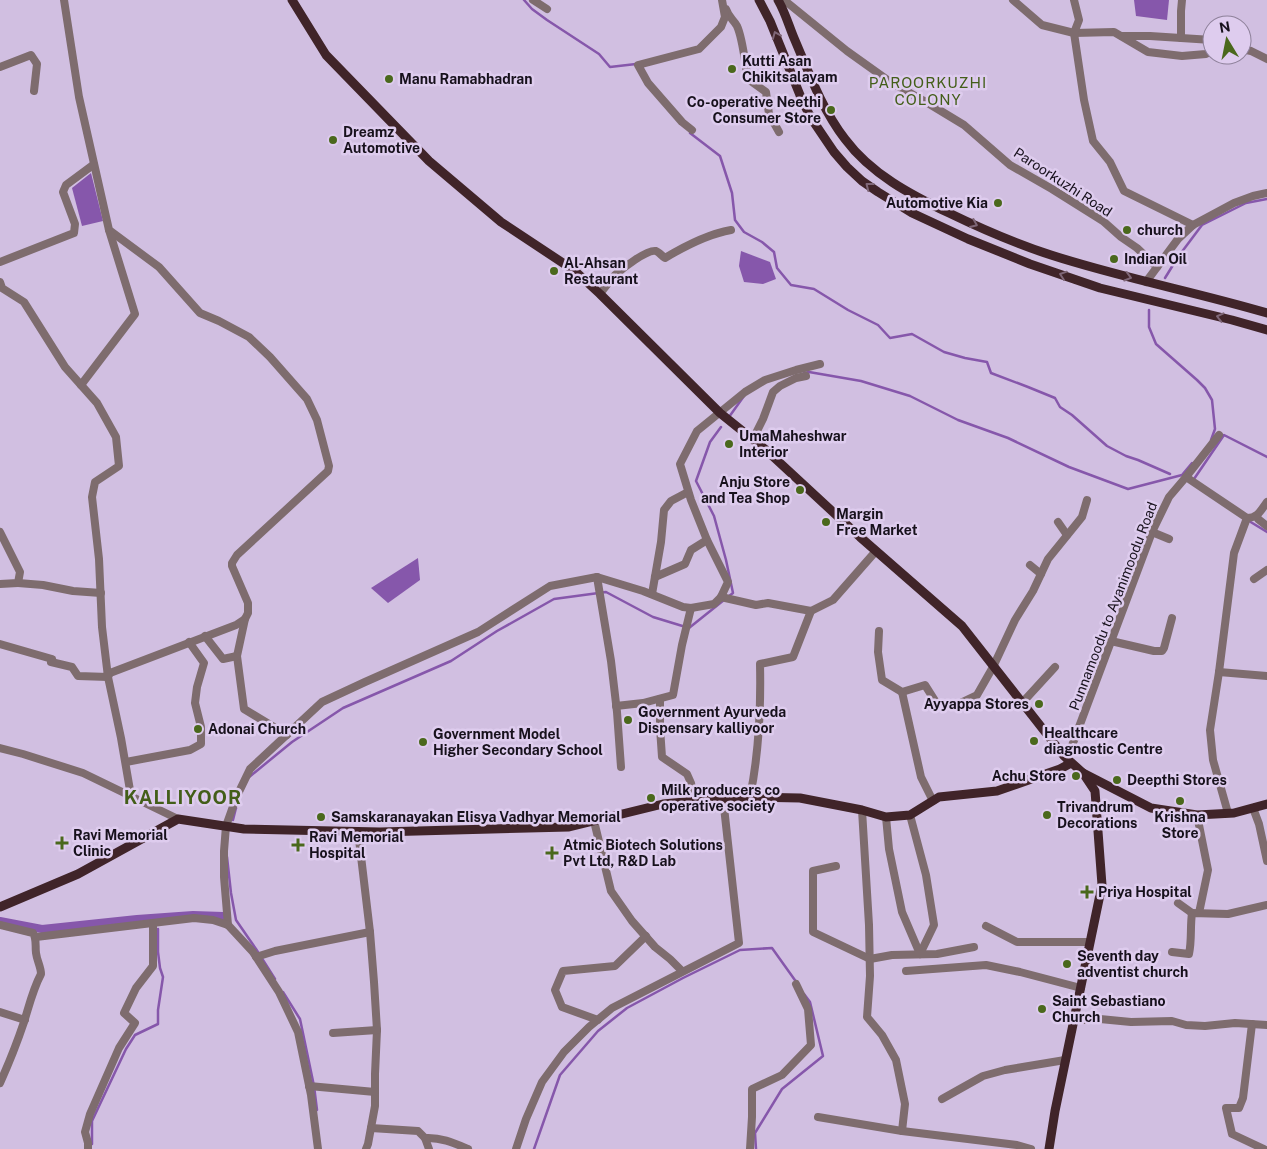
<svg xmlns="http://www.w3.org/2000/svg" width="1267" height="1149" viewBox="0 0 1267 1149" font-family="'Public Sans',sans-serif">
<style>
.water{fill:#8657ab}
.lines{fill:none;stroke-linecap:round;stroke-linejoin:round}
.stream{stroke:#8657ab;stroke-width:2.5}
.canal{stroke:#8657ab;stroke-width:8}
.minor{stroke:#7e6c6e;stroke-width:8}
.major{stroke:#402429;stroke-width:9}
.oneway{stroke:#7f6778}
.poi-dot{fill:#4a681c;stroke:#deccee;stroke-width:2}
.labels{text-anchor:middle;stroke-width:5;stroke-linejoin:round;paint-order:stroke}
.poi-label{font-size:14px;font-weight:bold;fill:#17111c;stroke:#deccee;text-anchor:start}
.street-label{font-size:14px;fill:#17111c;stroke:#deccee}
.neighbourhood-label{font-size:15px;letter-spacing:1px;fill:#435e19;stroke:#deccee}
.district-label{font-size:19px;font-weight:bold;letter-spacing:1px;fill:#435e19;stroke:#deccee}
</style>
<rect width="100%" height="100%" fill="#d1bfe1"/>
<g class="water">
<polygon points="1134,0 1169,0 1167,20 1136,16"/>
<polygon points="91,173 103,221 82,226 72,188"/>
<polygon points="741,251 770,262 776,279 763,284 744,282 739,266"/>
<polygon points="418,558 420,580 388,603 371,588"/>
</g>
<g class="lines">
<g class="stream">
<polyline points="524,0 532,9 547,20 599,54 610,67 636,64"/>
<polyline points="690,133 720,156 732,193 735,220 744,232 762,242 774,252 777,268 791,285 814,289 848,310 878,325 890,338 912,334 944,352 965,358 987,362 991,373 1028,387 1055,398 1060,407 1072,415 1107,446 1126,456 1138,460 1170,474"/>
<polyline points="1165,278 1178,257 1202,225 1246,203 1267,199"/>
<polyline points="1149,310 1149,327 1156,344 1197,380 1205,388 1212,400 1215,429 1211,440"/>
<polyline points="804,373 809,372 861,381 910,396 958,420 1008,438 1069,467 1128,489 1182,475 1192,463"/>
<polyline points="729,417 744,396"/>
<polyline points="721,427 710,442 696,481 714,516 726,560 733,593 729,596"/>
<polyline points="1194,479 1224,435 1267,457"/>
<polyline points="1249,521 1267,532"/>
<polyline points="248,778 292,742 343,708 451,661 497,631 554,599 606,592 653,617 689,628 724,600"/>
<polyline points="233,820 236,808"/>
<polyline points="227,857 231,893 236,920 256,949 275,979"/>
<polyline points="283,992 300,1019 314,1086 317,1110"/>
<polyline points="92,1144 92,1121 126,1049 135,1035 158,1024 158,1010 163,977 160,968 158,952 158,929"/>
<polyline points="534,1149 560,1075 598,1031 627,1008 683,978 740,950 772,948 797,983"/>
<polyline points="756,1149 755,1133 782,1089 823,1056 810,1002 804,994"/>
</g>
<polyline class="canal" points="0,921 42,929 137,919 193,915 223,916"/>
<g class="minor">
<polyline points="64,0 79,97 109,230 159,267 200,313 219,321 249,337 270,357 307,399 317,420 329,466 328,471 237,555 232,563 232,566 248,603 248,613 245,619 236,625 110,673 108,677 121,738 131,796"/>
<polyline points="533,0 547,9"/>
<polyline points="784,0 847,51 889,81 931,105 964,125 1010,165 1052,189 1103,221 1121,237 1137,248 1157,267"/>
<polyline points="1013,0 1042,25 1074,33 1114,32 1148,52 1182,56 1206,54 1212,51"/>
<polyline points="1074,0 1079,20 1074,33 1084,100 1093,141 1110,162 1124,191 1193,225"/>
<path d="M726,9C729,18 733,19 737,26C743,39 745,64 748,79L766,92L769,114L779,132"/>
<polyline points="1122,36 1150,36 1212,40"/>
<polyline points="1181,38 1181,11 1182,0"/>
<polyline points="1242,49 1251,51 1267,59"/>
<polyline points="0,67 31,55 37,64 34,91"/>
<polyline points="692,130 682,122 648,83 638,65 699,49 721,27 725,17 722,0"/>
<polyline points="0,262 74,233 75,224 63,192 66,185 93,165"/>
<polyline points="0,282 2,288 24,302 65,367 97,403 116,437 119,466 95,482 92,497 99,559 102,627 108,677 78,676 72,667 51,662 52,659 0,644"/>
<polyline points="1146,282 1178,239 1193,225 1234,203 1253,196 1267,193"/>
<path d="M600,294C605,287 610,281 615,275C622,269 647,249 656,251C659,252 662,256 665,258C685,246 708,234 731,230"/>
<polyline points="81,385 135,314 109,230"/>
<polyline points="753,439 763,419 773,392 780,386 796,378 806,376"/>
<polyline points="1186,477 1219,435"/>
<polyline points="1257,516 1258,519 1267,526"/>
<polyline points="1058,522 1067,535"/>
<polyline points="0,532 20,572 18,583 0,584"/>
<polyline points="1152,532 1169,539"/>
<polyline points="1030,565 1041,574"/>
<polyline points="597,577 611,661 617,712 621,767"/>
<polyline points="655,577 685,564 691,550 707,540"/>
<polyline points="1254,579 1267,570"/>
<polyline points="18,583 43,585 73,591 101,593"/>
<polyline points="652,594 661,542 664,510 671,501 688,492"/>
<polyline points="721,597 756,605 768,603 811,611"/>
<polyline points="245,619 237,656 244,709 287,735"/>
<polyline points="879,631 878,652 882,680 902,692 925,685 937,704 954,706 977,695 993,667 1015,620 1033,591 1048,559 1082,517 1087,500"/>
<polyline points="205,636 223,659 237,656"/>
<polyline points="1111,641 1154,651 1162,651 1164,648 1172,618"/>
<polyline points="1219,672 1267,676"/>
<polyline points="902,692 921,777 933,801"/>
<polyline points="660,699 660,728 662,757 687,774 691,783 694,801"/>
<polyline points="1022,703 1055,667"/>
<polyline points="616,706 643,703 673,695 682,645 691,608"/>
<polyline points="0,748 23,754 83,773 178,819"/>
<path d="M1067,759L1152,532L1169,497L1186,477L1247,518C1258,518 1261,510 1267,502"/>
<polyline points="126,762 190,750 201,744 201,727 195,703 197,687 204,663 189,642"/>
<path d="M750,797C759,753 761,709 760,664L793,657L811,611L833,600L876,551"/>
<polyline points="1253,808 1259,824 1267,861"/>
<polyline points="862,810 869,925 870,976 867,1017 882,1035 896,1060 905,1104 902,1131"/>
<polyline points="1228,813 1213,760 1210,730 1219,672 1234,553 1247,518"/>
<polyline points="910,815 926,875 934,925 920,954"/>
<polyline points="1197,815 1208,870 1199,913"/>
<polyline points="886,817 889,849 902,912 920,954"/>
<polyline points="594,821 611,891 632,921 655,947 670,959 682,971"/>
<polyline points="358,831 370,932 374,982 377,1030 375,1074 375,1106 368,1144 366,1149"/>
<polyline points="836,866 813,871 813,932 870,959 892,955 937,954 974,947"/>
<polyline points="1178,903 1192,913"/>
<path d="M0,925L33,933C37,939 35,946 36,953C37,961 41,967 41,974C33,989 29,1006 24,1022C17,1043 9,1063 0,1083"/>
<polyline points="228,925 224,877 224,851 226,826 236,798 250,769 322,702 365,682 478,632 550,586 597,577 643,591 683,607 691,608 714,604 721,597 728,582 707,540 691,500 680,464 697,431 745,392 765,380 796,370 820,364"/>
<polyline points="986,926 1017,942 1090,942"/>
<polyline points="36,937 194,918 213,920 228,925 253,952 279,992 298,1032 311,1095 318,1149"/>
<path d="M1172,952L1189,954C1192,940 1190,927 1192,913L1228,914L1267,905"/>
<polyline points="256,957 275,951 370,932"/>
<polyline points="906,971 986,965 1020,972 1081,988"/>
<polyline points="0,1012 25,1020"/>
<polyline points="1074,1019 1084,1020 1100,1019 1131,1022 1172,1021 1186,1025 1205,1026 1235,1023 1267,1025"/>
<polyline points="598,1020 562,1007 555,990 563,971 615,966 646,936"/>
<polyline points="1252,1024 1243,1098 1239,1108 1226,1108 1232,1134 1264,1149"/>
<polyline points="333,1033 377,1030"/>
<polyline points="309,1086 375,1092"/>
<polyline points="942,1099 983,1076 1005,1070 1065,1060"/>
<polyline points="818,1117 902,1131 1017,1145 1031,1149"/>
<path d="M371,1128L418,1131L425,1138C441,1137 454,1143 468,1149"/>
<polyline points="425,1138 429,1149"/>
<polyline points="88,1149 88,1143 85,1132 90,1114 119,1048 135,1023 124,1013 136,988 153,966 153,923"/>
<polyline points="516,1149 526,1119 542,1082 564,1052 589,1027 612,1008 739,943 723,798"/>
<polyline points="750,1149 752,1117 752,1089 782,1075 811,1045 808,1009 796,984"/>
</g>
<g class="major">
<polyline points="292,0 326,55 429,161 501,222 575,271 600,294 720,413 766,450 860,537 962,626 1064,756 1083,773 1151,808 1197,815 1234,813 1267,804"/>
<polyline points="759,0 770,21 802,100 811,118 834,152 847,167 862,181 878,192 912,213 968,239 1030,264 1100,288 1232,320 1267,330"/>
<path d="M778,0C785,12 789,26 794,38C809,73 822,109 845,139C871,174 911,195 949,213C982,229 1017,244 1051,255C1122,278 1196,292 1267,313"/>
<polyline points="0,907 78,874 178,819 244,829 380,832 569,827 663,804 740,797 800,798 862,810 886,817 910,815 939,797 997,791 1060,769 1071,763"/>
<polyline points="1049,1149 1055,1111 1102,885 1095,791 1083,773"/>
</g>
</g>
<defs><path id="oneway-chevron" d="M-2-3.5L2.5 0L-2 3.5" fill="none" stroke-width="1.6" stroke-linecap="round" stroke-linejoin="round" transform="scale(1.25)"/></defs>
<g class="oneway">
<use href="#oneway-chevron" transform="translate(776 35) rotate(-112)"/>
<use href="#oneway-chevron" transform="translate(869 186) rotate(-142)"/>
<use href="#oneway-chevron" transform="translate(974 224) rotate(23)"/>
<use href="#oneway-chevron" transform="translate(1063 275) rotate(-161)"/>
<use href="#oneway-chevron" transform="translate(1128 277) rotate(16)"/>
<use href="#oneway-chevron" transform="translate(1220 317) rotate(-166)"/>
</g>
<g class="poi-dot">
<circle cx="732" cy="69" r="5"/>
<circle cx="389" cy="79" r="5"/>
<circle cx="831" cy="110" r="5"/>
<circle cx="333" cy="140" r="5"/>
<circle cx="998" cy="203" r="5"/>
<circle cx="1127" cy="230" r="5"/>
<circle cx="1114" cy="259" r="5"/>
<circle cx="554" cy="271" r="5"/>
<circle cx="729" cy="444" r="5"/>
<circle cx="800" cy="490" r="5"/>
<circle cx="826" cy="522" r="5"/>
<circle cx="1039" cy="704" r="5"/>
<circle cx="628" cy="720" r="5"/>
<circle cx="198" cy="729" r="5"/>
<circle cx="1034" cy="741" r="5"/>
<circle cx="423" cy="742" r="5"/>
<circle cx="1076" cy="776" r="5"/>
<circle cx="1117" cy="780" r="5"/>
<circle cx="651" cy="798" r="5"/>
<circle cx="1180" cy="801" r="5"/>
<circle cx="1047" cy="815" r="5"/>
<circle cx="321" cy="817" r="5"/>
<path d="M59.5 835.5h5v5h5v5h-5v5h-5v-5h-5v-5h5z"/>
<path d="M295.5 837.5h5v5h5v5h-5v5h-5v-5h-5v-5h5z"/>
<path d="M549.5 845.5h5v5h5v5h-5v5h-5v-5h-5v-5h5z"/>
<path d="M1084.5 884.5h5v5h5v5h-5v5h-5v-5h-5v-5h5z"/>
<circle cx="1067" cy="964" r="5"/>
<circle cx="1042" cy="1009" r="5"/>
</g>
<g class="labels">
<g class="poi-label">
<text x="742" y="66">Kutti Asan<tspan x="742" dy="16">Chikitsalayam</tspan></text>
<text x="399" y="84">Manu Ramabhadran</text>
<text x="821" y="107" text-anchor="end">Co-operative Neethi<tspan x="821" dy="16">Consumer Store</tspan></text>
<text x="343" y="137">Dreamz<tspan x="343" dy="16">Automotive</tspan></text>
<text x="988" y="208" text-anchor="end">Automotive Kia</text>
<text x="1137" y="235">church</text>
<text x="1124" y="264">Indian Oil</text>
<text x="564" y="268">Al-Ahsan<tspan x="564" dy="16">Restaurant</tspan></text>
<text x="739" y="441">UmaMaheshwar<tspan x="739" dy="16">Interior</tspan></text>
<text x="790" y="487" text-anchor="end">Anju Store<tspan x="790" dy="16">and Tea Shop</tspan></text>
<text x="836" y="519">Margin<tspan x="836" dy="16">Free Market</tspan></text>
<text x="1029" y="709" text-anchor="end">Ayyappa Stores</text>
<text x="638" y="717">Government Ayurveda<tspan x="638" dy="16">Dispensary kalliyoor</tspan></text>
<text x="208" y="734">Adonai Church</text>
<text x="1044" y="738">Healthcare<tspan x="1044" dy="16">diagnostic Centre</tspan></text>
<text x="433" y="739">Government Model<tspan x="433" dy="16">Higher Secondary School</tspan></text>
<text x="1066" y="781" text-anchor="end">Achu Store</text>
<text x="1127" y="785">Deepthi Stores</text>
<text x="661" y="795">Milk producers co<tspan x="661" dy="16">operative society</tspan></text>
<text x="1057" y="812">Trivandrum<tspan x="1057" dy="16">Decorations</tspan></text>
<text x="331" y="822">Samskaranayakan Elisya Vadhyar Memorial</text>
<text x="1180" y="822" text-anchor="middle">Krishna<tspan x="1180" dy="16">Store</tspan></text>
<text x="73" y="840">Ravi Memorial<tspan x="73" dy="16">Clinic</tspan></text>
<text x="309" y="842">Ravi Memorial<tspan x="309" dy="16">Hospital</tspan></text>
<text x="563" y="850">Atmic Biotech Solutions<tspan x="563" dy="16">Pvt Ltd, R&amp;D Lab</tspan></text>
<text x="1098" y="897">Priya Hospital</text>
<text x="1077" y="961">Seventh day<tspan x="1077" dy="16">adventist church</tspan></text>
<text x="1052" y="1006">Saint Sebastiano<tspan x="1052" dy="16">Church</tspan></text>
</g>
<g class="street-label">
<text transform="translate(1063 182) rotate(33)" y="5">Paroorkuzhi Road</text>
<text transform="translate(1113 606) rotate(-69)" y="5">Punnamoodu to Ayanimoodu Road</text>
</g>
<g class="neighbourhood-label">
<text x="928" y="88">PAROORKUZHI<tspan x="928" dy="17">COLONY</tspan></text>
</g>
<g class="district-label">
<text x="183" y="804">KALLIYOOR</text>
</g>
</g>
<g transform="translate(1227 40) rotate(350)"><circle r="24" fill="#deccee" stroke="#8e819a"/>
<path d="M0-4L9 19L0 12L-9 19Z" fill="#4a681c"/>
<text y="-8" font-size="14" font-weight="bold" text-anchor="middle" fill="#17111c">N</text>
</g>
</svg>
